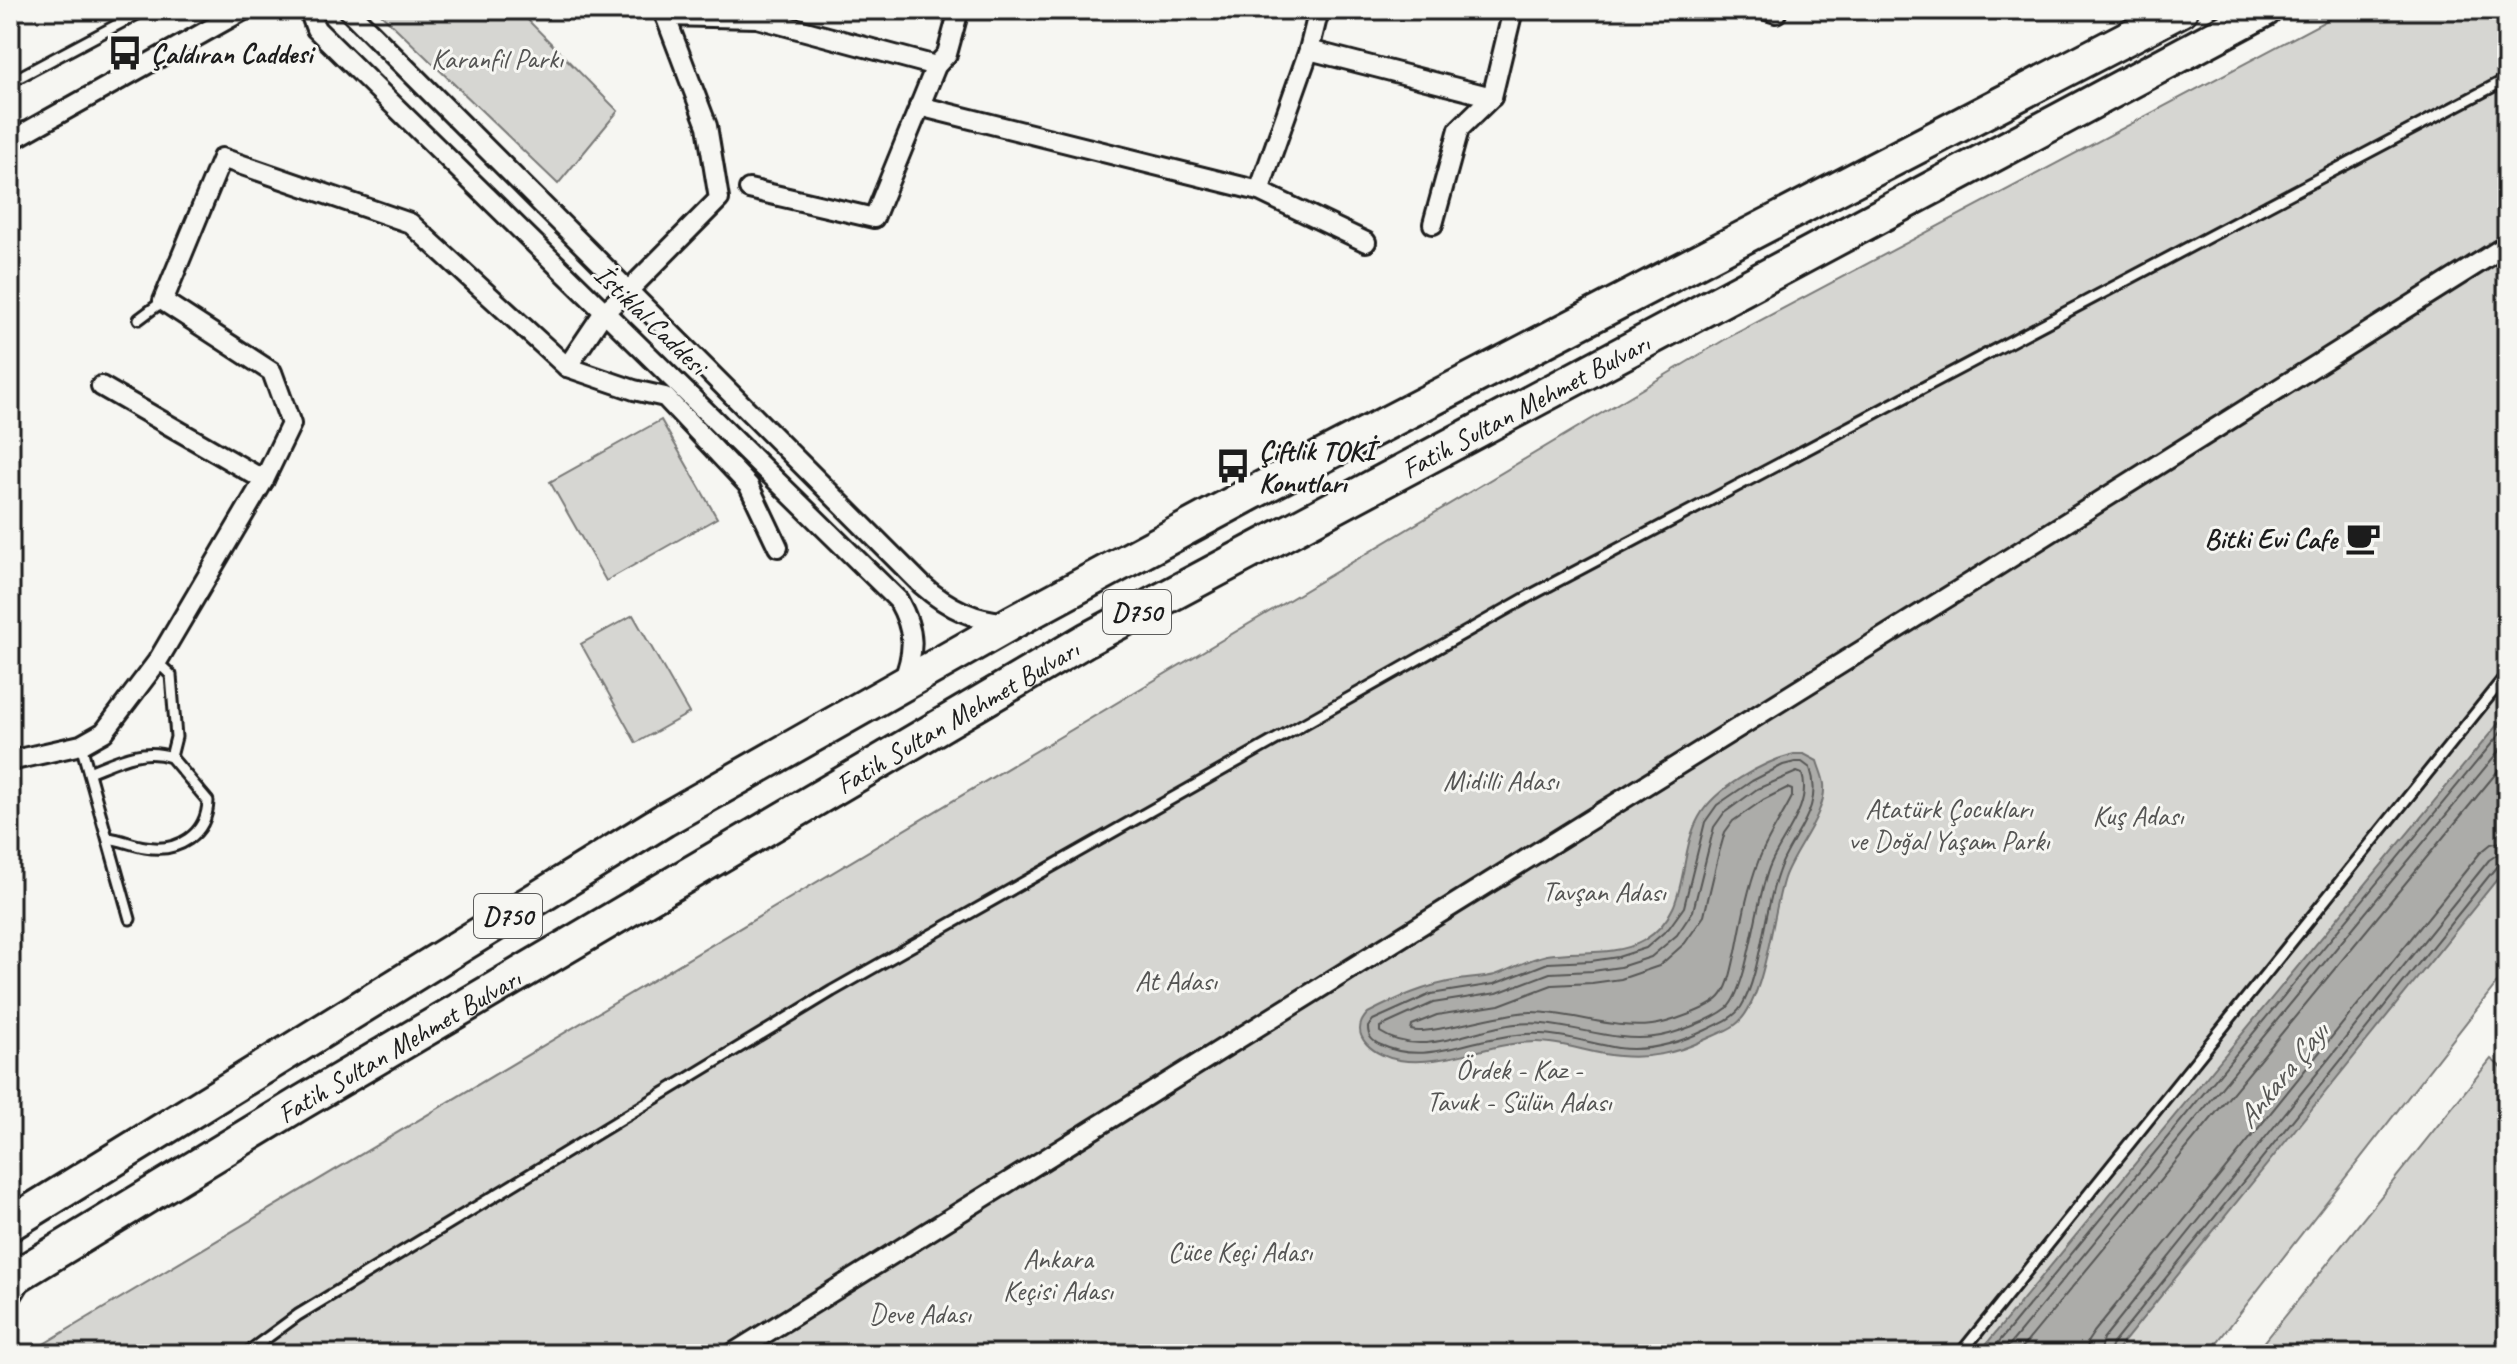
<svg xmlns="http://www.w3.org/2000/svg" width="2517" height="1364" viewBox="0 0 2517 1364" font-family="Caveat,sans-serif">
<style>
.green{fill:#d6d6d2;stroke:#797977;stroke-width:2}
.water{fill:#acaca9;stroke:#727271;stroke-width:2}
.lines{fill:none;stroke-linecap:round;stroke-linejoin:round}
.shore{stroke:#565654;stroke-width:2}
.lane-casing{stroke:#1c1c1c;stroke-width:15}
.street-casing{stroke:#1c1c1c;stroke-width:24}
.highway-casing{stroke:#1c1c1c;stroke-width:38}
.lane{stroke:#f6f6f2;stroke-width:9}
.street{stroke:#f6f6f2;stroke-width:18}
.highway{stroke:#f6f6f2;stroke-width:32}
.labels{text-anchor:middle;stroke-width:6;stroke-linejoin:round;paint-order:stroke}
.shield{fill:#f6f6f2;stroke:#5d5d5c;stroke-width:2}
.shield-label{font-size:26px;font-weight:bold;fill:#1c1c1c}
.poi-label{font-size:28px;font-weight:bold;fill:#1c1c1c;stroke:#f6f6f2;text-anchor:start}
.park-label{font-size:28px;fill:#545453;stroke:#f6f6f2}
.street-label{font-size:28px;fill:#1c1c1c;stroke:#f6f6f2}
.water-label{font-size:30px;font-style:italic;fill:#565654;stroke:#f6f6f2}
</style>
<rect width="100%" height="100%" fill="#f6f6f2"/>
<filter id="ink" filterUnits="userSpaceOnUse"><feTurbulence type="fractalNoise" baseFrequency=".0125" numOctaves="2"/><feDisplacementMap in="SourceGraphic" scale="16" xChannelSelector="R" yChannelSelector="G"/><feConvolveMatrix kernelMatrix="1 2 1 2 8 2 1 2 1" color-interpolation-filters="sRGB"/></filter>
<g filter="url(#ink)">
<g class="green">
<polygon points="377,10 518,10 618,111 558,184"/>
<polygon points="2346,10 2507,10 2507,970 2208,1354 27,1354 1729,337"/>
<polygon points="661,420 717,518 606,581 550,482"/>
<polygon points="633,615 689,713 636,743 581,644"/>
<polygon points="2491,1059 2507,1072 2507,1354 2255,1354"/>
</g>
<g class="water">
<polygon points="2507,713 2507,867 2114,1354 1978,1354"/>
<path d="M1794,754H1804L1817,761C1819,768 1823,776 1824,784C1827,814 1794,849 1784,878C1772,914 1765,1004 1735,1025C1725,1032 1712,1036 1702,1041C1677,1053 1647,1059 1619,1056C1591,1054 1565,1042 1536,1042C1490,1042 1445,1067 1399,1060C1377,1057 1345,1036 1368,1013C1397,998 1426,985 1459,980C1471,978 1484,978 1495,975C1512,969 1528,959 1547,955C1576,950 1615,957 1643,941C1692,912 1676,858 1699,817C1715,788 1763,762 1794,754Z"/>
</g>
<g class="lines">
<g class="shore">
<path d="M1795,762H1802L1810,768C1825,810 1790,836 1778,873C1764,911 1760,977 1741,1007C1733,1019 1718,1024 1706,1030C1679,1043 1648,1052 1618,1048C1592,1044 1567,1035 1541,1034C1520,1033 1501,1037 1481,1041C1446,1049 1415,1061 1381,1045C1372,1041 1368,1037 1368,1027L1373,1020L1431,994L1494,984L1548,963L1591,961L1618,957L1646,948L1669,928L1684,907L1705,822L1717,805L1752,781L1783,765Z"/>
<path d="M1797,772L1802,774C1812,805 1783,836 1771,863C1755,897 1749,987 1727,1008C1712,1020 1673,1035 1654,1037C1607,1043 1562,1019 1515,1024C1471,1029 1421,1059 1380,1032V1027L1433,1003L1497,993L1550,973L1593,971L1620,967L1651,957L1677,935L1693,911L1714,827L1724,813L1757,789Z"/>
<path d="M1787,788L1792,790V797C1781,819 1766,840 1758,862C1747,891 1742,921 1736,952C1732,966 1730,986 1720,997C1709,1009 1668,1023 1652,1025C1612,1030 1572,1012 1531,1012C1503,1012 1428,1036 1411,1030L1412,1025L1437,1015L1499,1005L1552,985L1592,983L1621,979L1659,966L1685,943L1704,916L1719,853L1725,832L1733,821L1763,800Z"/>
<polyline points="1989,1354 2507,725"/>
<polyline points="2002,1354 2507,741"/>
<polyline points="2017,1354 2507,760"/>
<polyline points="2087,1354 2088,1341 2094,1332 2480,853 2491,844 2507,841"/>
<polyline points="2099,1354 2103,1339 2489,860 2498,854 2507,853"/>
<polyline points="2109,1354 2111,1346 2497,866 2507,863"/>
</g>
<g class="lane-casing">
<g id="lane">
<polyline points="10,82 145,10"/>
<polyline points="139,319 163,301"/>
<polyline points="157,662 171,675 176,737 171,757"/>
<polyline points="81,745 130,919"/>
<path d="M89,772C117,761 142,747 171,757L208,801C207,835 178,853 145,847C132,845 123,840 108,838"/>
<polyline points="10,1307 23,1286"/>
<polyline points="245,1354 298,1315 832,991 1533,594 2507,79"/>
<polyline points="1960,1354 2507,674"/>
</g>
</g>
<g class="street-casing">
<g id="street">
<path d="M309,10L316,29L898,600C916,632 915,652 902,684"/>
<path d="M348,10L922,585C946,606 973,621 1006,622"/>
<polyline points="1766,10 1776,13"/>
<polyline points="665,16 757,18 936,66"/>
<polyline points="1309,50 1492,97 1513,10"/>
<polyline points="919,106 1259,191 1366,242"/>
<polyline points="10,141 244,10"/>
<polyline points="749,189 874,218 936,66 947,54 959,10"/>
<polyline points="1259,191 1309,50 1319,10"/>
<polyline points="1433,224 1459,129 1492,97"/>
<polyline points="567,367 604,312 628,291 719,199 707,126 663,10"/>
<polyline points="101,386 264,480"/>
<polyline points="10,761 81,745 104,732 157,662 264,480 291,424 272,372 163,301 222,158 410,223 567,367 634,390 665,397 749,486 778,547"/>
<polyline points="732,1354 1967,585 2507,245"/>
</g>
</g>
<g class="highway-casing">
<g id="highway">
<polyline points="10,1224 664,820 1013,622 1250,494 2181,10"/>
<path id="s1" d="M10,1280L299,1104L1086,640L2265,10"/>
</g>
</g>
<use href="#lane" class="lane"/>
<use href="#street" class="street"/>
<use href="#highway" class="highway"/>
</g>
</g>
<defs>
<g id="bus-bare" transform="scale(2.76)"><path d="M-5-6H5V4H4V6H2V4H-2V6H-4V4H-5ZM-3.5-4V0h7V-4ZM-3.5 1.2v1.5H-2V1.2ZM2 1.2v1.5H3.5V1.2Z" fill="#1c1c1c" stroke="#f6f6f2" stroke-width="2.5" paint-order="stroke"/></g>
<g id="cafe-bare" transform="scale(2.76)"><path d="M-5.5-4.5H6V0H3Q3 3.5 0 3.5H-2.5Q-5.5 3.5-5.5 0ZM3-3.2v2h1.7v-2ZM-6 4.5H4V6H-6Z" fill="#1c1c1c" stroke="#f6f6f2" stroke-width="2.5" paint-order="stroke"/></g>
</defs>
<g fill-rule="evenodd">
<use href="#bus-bare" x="125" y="53"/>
<use href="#bus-bare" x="1233" y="466"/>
<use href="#cafe-bare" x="2363" y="538"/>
</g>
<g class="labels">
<g class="shield">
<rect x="1103" y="590" width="68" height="44" rx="6"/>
<rect x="474" y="894" width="68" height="44" rx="6"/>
</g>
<g class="shield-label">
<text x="1137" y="621">D750</text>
<text x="508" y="925">D750</text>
</g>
<g class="poi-label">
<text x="151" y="63">Çaldıran Caddesi</text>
<text x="1259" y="460">Çiftlik TOKİ<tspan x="1259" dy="32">Konutları</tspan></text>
<text x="2337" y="548" text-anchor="end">Bitki Evi Cafe</text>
</g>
<g class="park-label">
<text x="497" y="68">Karanfil Parkı</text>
<text x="1501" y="790">Midilli Adası</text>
<text x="1949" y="818">Atatürk Çocukları<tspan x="1949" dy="32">ve Doğal Yaşam Parkı</tspan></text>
<text x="2138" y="825">Kuş Adası</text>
<text x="1604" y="901">Tavşan Adası</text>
<text x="1176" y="990">At Adası</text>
<text x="1519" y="1079">Ördek - Kaz -<tspan x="1519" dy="32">Tavuk - Sülün Adası</tspan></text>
<text x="1240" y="1261">Cüce Keçi Adası</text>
<text x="1058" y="1268">Ankara<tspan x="1058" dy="32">Keçisi Adası</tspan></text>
<text x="920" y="1323">Deve Adası</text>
</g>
<g class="street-label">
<text transform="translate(651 319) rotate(44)" y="10">İstiklal Caddesi</text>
<text dy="10" stroke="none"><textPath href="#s1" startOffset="1750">Fatih Sultan Mehmet Bulvarı</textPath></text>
<text dy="10" stroke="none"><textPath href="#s1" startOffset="1102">Fatih Sultan Mehmet Bulvarı</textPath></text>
<text dy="10" stroke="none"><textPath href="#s1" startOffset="454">Fatih Sultan Mehmet Bulvarı</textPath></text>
</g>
<g class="water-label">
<text transform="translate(2282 1075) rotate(-51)" y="10">Ankara Çayı</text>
</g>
</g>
<rect width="2517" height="1364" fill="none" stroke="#f6f6f2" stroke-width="40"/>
<rect x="20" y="20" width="2477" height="1324" fill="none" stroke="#1c1c1c" stroke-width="3" filter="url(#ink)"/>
</svg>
